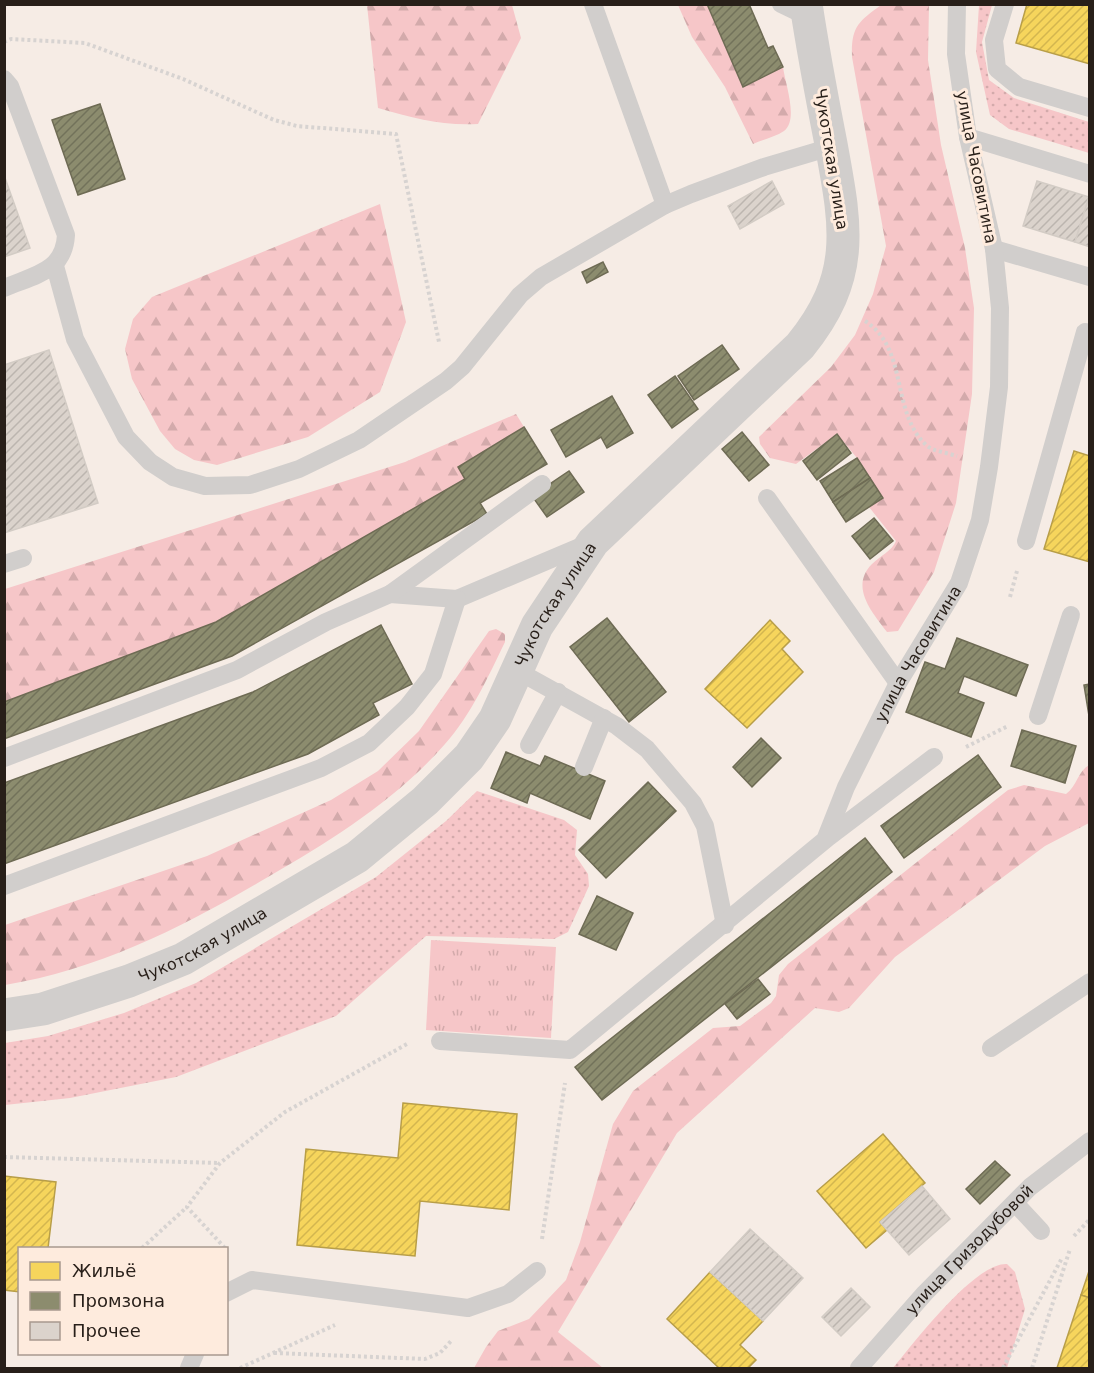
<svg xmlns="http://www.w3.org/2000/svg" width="1094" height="1373" viewBox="0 0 1094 1373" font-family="'DejaVu Sans',sans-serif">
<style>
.grass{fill:url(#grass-dots)}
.forest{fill:url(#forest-firs)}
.park{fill:url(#park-tufts)}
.homes{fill:url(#homes-hatch);stroke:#b89e48;stroke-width:1.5}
.industry{fill:url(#industry-hatch);stroke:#6e6b54;stroke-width:1.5}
.building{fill:url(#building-hatch);stroke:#d3ccc5;stroke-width:1.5}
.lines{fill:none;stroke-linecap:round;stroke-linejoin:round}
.path{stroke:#d7d3d1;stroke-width:4;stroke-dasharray:3 3;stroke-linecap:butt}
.service{stroke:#d1cecc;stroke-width:18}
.minor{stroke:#d1cecc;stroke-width:33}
.labels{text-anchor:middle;stroke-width:6;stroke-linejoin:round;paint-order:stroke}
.street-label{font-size:16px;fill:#281f19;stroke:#feebdd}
</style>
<defs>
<pattern id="grass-dots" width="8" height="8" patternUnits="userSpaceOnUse" patternTransform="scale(1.5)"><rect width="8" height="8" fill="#f6c6c8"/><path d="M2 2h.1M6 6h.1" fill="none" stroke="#d3aaab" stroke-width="1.8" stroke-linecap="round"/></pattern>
<pattern id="forest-firs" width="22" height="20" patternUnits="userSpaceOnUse" patternTransform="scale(1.5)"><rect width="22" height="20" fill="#f6c6c8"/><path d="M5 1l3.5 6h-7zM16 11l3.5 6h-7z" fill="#d3aaab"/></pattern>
<pattern id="park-tufts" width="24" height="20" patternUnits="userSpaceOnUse" patternTransform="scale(1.5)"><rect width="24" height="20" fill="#f6c6c8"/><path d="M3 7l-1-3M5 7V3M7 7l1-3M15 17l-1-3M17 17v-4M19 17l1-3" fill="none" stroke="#d3aaab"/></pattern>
<pattern id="homes-hatch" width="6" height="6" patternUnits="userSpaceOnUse" patternTransform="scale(1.5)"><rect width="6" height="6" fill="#f6d55c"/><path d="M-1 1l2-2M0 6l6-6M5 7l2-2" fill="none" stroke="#d3b64f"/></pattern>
<pattern id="industry-hatch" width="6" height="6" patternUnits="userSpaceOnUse" patternTransform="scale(1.5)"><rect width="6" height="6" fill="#8c8c6e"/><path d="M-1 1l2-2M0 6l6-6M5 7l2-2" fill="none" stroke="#72725a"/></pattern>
<pattern id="building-hatch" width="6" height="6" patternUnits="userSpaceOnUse" patternTransform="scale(1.5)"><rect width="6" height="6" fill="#dbd3cc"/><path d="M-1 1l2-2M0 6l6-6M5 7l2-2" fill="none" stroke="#bcb5af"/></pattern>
</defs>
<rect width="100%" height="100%" fill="#f6ece5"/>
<g class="grass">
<polygon points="979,5 992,5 982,42 989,80 1014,98 1089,122 1089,153 1009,129 990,115 976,52"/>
<polygon points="477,791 564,820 577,830 575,855 588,874 589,886 568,932 554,939 426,936 336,1016 176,1077 70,1098 5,1105 5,1043 48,1036 124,1013 196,983 376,877 446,821"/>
<path d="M1007,1264L1015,1272L1025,1309L1007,1368H893C913,1344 975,1262 1007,1264Z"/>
</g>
<g class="forest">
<path d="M367,5H512L521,38L478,124C442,126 412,118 378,108Z"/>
<path d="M678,5H707L743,87L783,67C785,83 799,120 784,131C775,137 762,140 753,144L725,87L692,37Z"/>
<path d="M881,5H929L928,60L941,145L965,248L974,308L972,394L956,503L934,572L898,631L887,632C873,613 849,587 872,564C880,556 892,551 896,541L869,507L857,458L837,434L796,464L770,458L760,444L759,437L831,367L855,335L873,294L886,246L852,57C851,27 858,22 881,5Z"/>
<polygon points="380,204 406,322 380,392 308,437 217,465 194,460 175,449 160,431 132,379 125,349 133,319 152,297"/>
<polygon points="516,414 524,427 458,467 465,479 216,622 5,702 5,589 405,462"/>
<path d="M496,629L505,634V642C488,677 471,715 445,744C396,800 332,840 268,877C185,926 101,969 5,985V925L207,856L331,800L378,771L419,731L489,631Z"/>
<path d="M1089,765V823L1045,846L895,957L849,1008L839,1012L815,1008L677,1133L558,1332L603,1368H474L486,1347L498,1331L529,1319L566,1280L580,1242L613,1124L633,1091L713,1028L740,1026L771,1003L776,996L779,975L788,964L1008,790L1024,785L1066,794C1077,786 1078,771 1089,765Z"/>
</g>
<polygon class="park" points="431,940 556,947 551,1038 426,1030"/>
<g class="homes">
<polygon points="1027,4 1090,4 1090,64 1016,43"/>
<polygon points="1074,451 1090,456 1090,562 1044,549"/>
<polygon points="770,620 790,641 782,649 803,672 747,728 705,689"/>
<polygon points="403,1103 517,1114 509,1210 420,1201 415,1256 297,1245 306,1149 398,1158"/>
<polygon points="883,1134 925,1183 880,1222 887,1230 866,1248 817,1191"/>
<polygon points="4,1176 56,1182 48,1248 20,1248 20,1292 4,1290"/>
<polygon points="1090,1268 1090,1298 1081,1295"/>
<polygon points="710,1272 763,1321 740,1345 756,1360 748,1368 719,1368 667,1319"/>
<polygon points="1081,1295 1090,1298 1090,1368 1057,1368"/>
</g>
<g class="industry">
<polygon points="707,4 749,4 768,48 773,46 783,67 743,87"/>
<polygon points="100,104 125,179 78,195 52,120"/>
<polygon points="603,262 608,272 587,283 582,272"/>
<polygon points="722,345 739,369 694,400 678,376"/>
<polygon points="675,376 698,409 672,428 648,395"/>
<polygon points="612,396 633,433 607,448 601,437 566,457 551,430"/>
<polygon points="524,427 547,464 480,503 487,514 232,656 4,739 4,702 216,622 465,479 458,467"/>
<polygon points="742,432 769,465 749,481 722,449"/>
<polygon points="837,434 851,453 817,480 803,461"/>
<polygon points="857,458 870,478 833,502 820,481"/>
<polygon points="569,471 584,492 547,517 532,496"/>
<polygon points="870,478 883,498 846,522 833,502"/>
<polygon points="874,518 893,541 870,559 852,536"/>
<polygon points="607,618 666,692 629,722 570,647"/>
<polygon points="381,625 412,684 373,703 379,715 308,754 4,864 4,783 253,692"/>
<polygon points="957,638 1028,665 1016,696 964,676 958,693 984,703 971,737 906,712 925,662 945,669"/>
<polygon points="1090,684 1090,722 1084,685"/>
<polygon points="1022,730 1076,746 1065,783 1011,766"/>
<polygon points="761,738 781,758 752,787 733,767"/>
<polygon points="506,752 540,766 545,756 605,781 590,819 530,793 527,803 491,788"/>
<polygon points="978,755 1001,787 904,858 881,826"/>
<polygon points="648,782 676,811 606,878 579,850"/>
<polygon points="865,838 892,872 602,1100 575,1067"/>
<polygon points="597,896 633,913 616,950 579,934"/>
<polygon points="758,979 770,994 737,1019 725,1004"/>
<polygon points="995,1161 1010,1175 980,1204 966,1189"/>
</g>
<g class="building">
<polygon points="4,175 30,248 4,257"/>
<polygon points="772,181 784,204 740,229 728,206"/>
<polygon points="1037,181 1089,197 1075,242 1023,226"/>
<polygon points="1089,197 1090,197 1090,247 1075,242"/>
<polygon points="49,350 98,503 4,533 4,365"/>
<polygon points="922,1186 950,1219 909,1255 880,1222"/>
<polygon points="750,1229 803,1278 763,1321 710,1272"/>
<polygon points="851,1288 870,1307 841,1336 822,1317"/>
</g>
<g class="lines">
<g class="path">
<polyline points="4,42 11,39 85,43 183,79 274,120 297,126 396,134 439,342"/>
<path d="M865,321C909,349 890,411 926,445C932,451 948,453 957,456"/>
<polyline points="1010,597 1017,571"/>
<polyline points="966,747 1008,726"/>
<polyline points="4,1157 219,1163"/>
<polyline points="1074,1236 1090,1219"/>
<polyline points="542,1239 565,1083"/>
<polyline points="142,1248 187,1207"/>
<polyline points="225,1248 187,1207 220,1163 285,1112 407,1044"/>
<polyline points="274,1353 425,1359 440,1353 452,1340"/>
<polyline points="240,1368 335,1325"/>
<polyline points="1003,1368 1062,1258"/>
<polyline points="1032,1368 1070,1249"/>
</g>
<g class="service">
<polyline points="593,4 665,205"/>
<polyline points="781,4 808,17"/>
<polyline points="1005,4 994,40 997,69 1019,87 1090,108"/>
<path d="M4,79L10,86L66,235C64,272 34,275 4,288"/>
<polyline points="968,137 1090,174"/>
<polyline points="994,249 1090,277"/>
<polyline points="55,266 75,339 126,437 150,462 173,477 205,486 250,485 299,469 359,440 446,381 462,367 520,295 541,277 665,205 691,194 764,167 831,147"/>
<polyline points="767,498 898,683"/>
<polyline points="1026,541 1085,332"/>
<polyline points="4,564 23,558"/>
<polyline points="390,594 457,599 589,543"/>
<polyline points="516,670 617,726 647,749 693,803 705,826 725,925"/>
<polyline points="1038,716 1071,615"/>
<polyline points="529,745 558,692"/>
<polyline points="4,758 237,670 326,622 390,594 542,484"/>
<polyline points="584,767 604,718"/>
<polyline points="826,839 934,757"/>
<polyline points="4,886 321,768 369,743 407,707 433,674 457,599"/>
<path id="s1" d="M440,1041L570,1050L825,840L846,787L898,683L959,583L980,520L989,467L999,387L1000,308L994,249L968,137L956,54L957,4"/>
<polyline points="991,1048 1090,982"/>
<polyline points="1015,1203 1041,1231"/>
<polyline points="226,1293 252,1280 468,1308 508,1294 537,1271"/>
<polyline points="189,1368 195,1354"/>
<path id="s2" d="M859,1368L925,1293L1030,1187L1090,1141"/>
</g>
<path class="minor" id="s3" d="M4,1015L43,1009L129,981L183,959L357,857L425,801L469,757L495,719L537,626L593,542L800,346C857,276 846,226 831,144C822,98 813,51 806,4"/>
</g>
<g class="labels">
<g class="street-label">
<text transform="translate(832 159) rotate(81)" y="6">Чукотская улица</text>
<text transform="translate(977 167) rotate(79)" y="6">улица Часовитина</text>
<text dy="6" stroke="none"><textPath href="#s3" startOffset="716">Чукотская улица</textPath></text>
<text dy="6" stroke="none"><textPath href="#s1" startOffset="669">улица Часовитина</textPath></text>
<text dy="6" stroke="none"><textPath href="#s3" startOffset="212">Чукотская улица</textPath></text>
<text dy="6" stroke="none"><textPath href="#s2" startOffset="162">улица Гризодубовой</textPath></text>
</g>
</g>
<rect width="1094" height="1373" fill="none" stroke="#281f19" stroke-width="12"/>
<rect x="18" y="1247" width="210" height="108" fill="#feebdd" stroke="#a8998f" stroke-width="1.5"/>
<rect x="30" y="1262" width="30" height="18" fill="#f6d55c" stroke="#a8998f" stroke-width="1.5"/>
<text x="72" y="1277" font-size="18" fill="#281f19">Жильё</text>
<rect x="30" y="1292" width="30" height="18" fill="#8c8c6e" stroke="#a8998f" stroke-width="1.5"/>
<text x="72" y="1307" font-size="18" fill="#281f19">Промзона</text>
<rect x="30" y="1322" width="30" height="18" fill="#dbd3cc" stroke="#a8998f" stroke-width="1.5"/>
<text x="72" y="1337" font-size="18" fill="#281f19">Прочее</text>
</svg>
